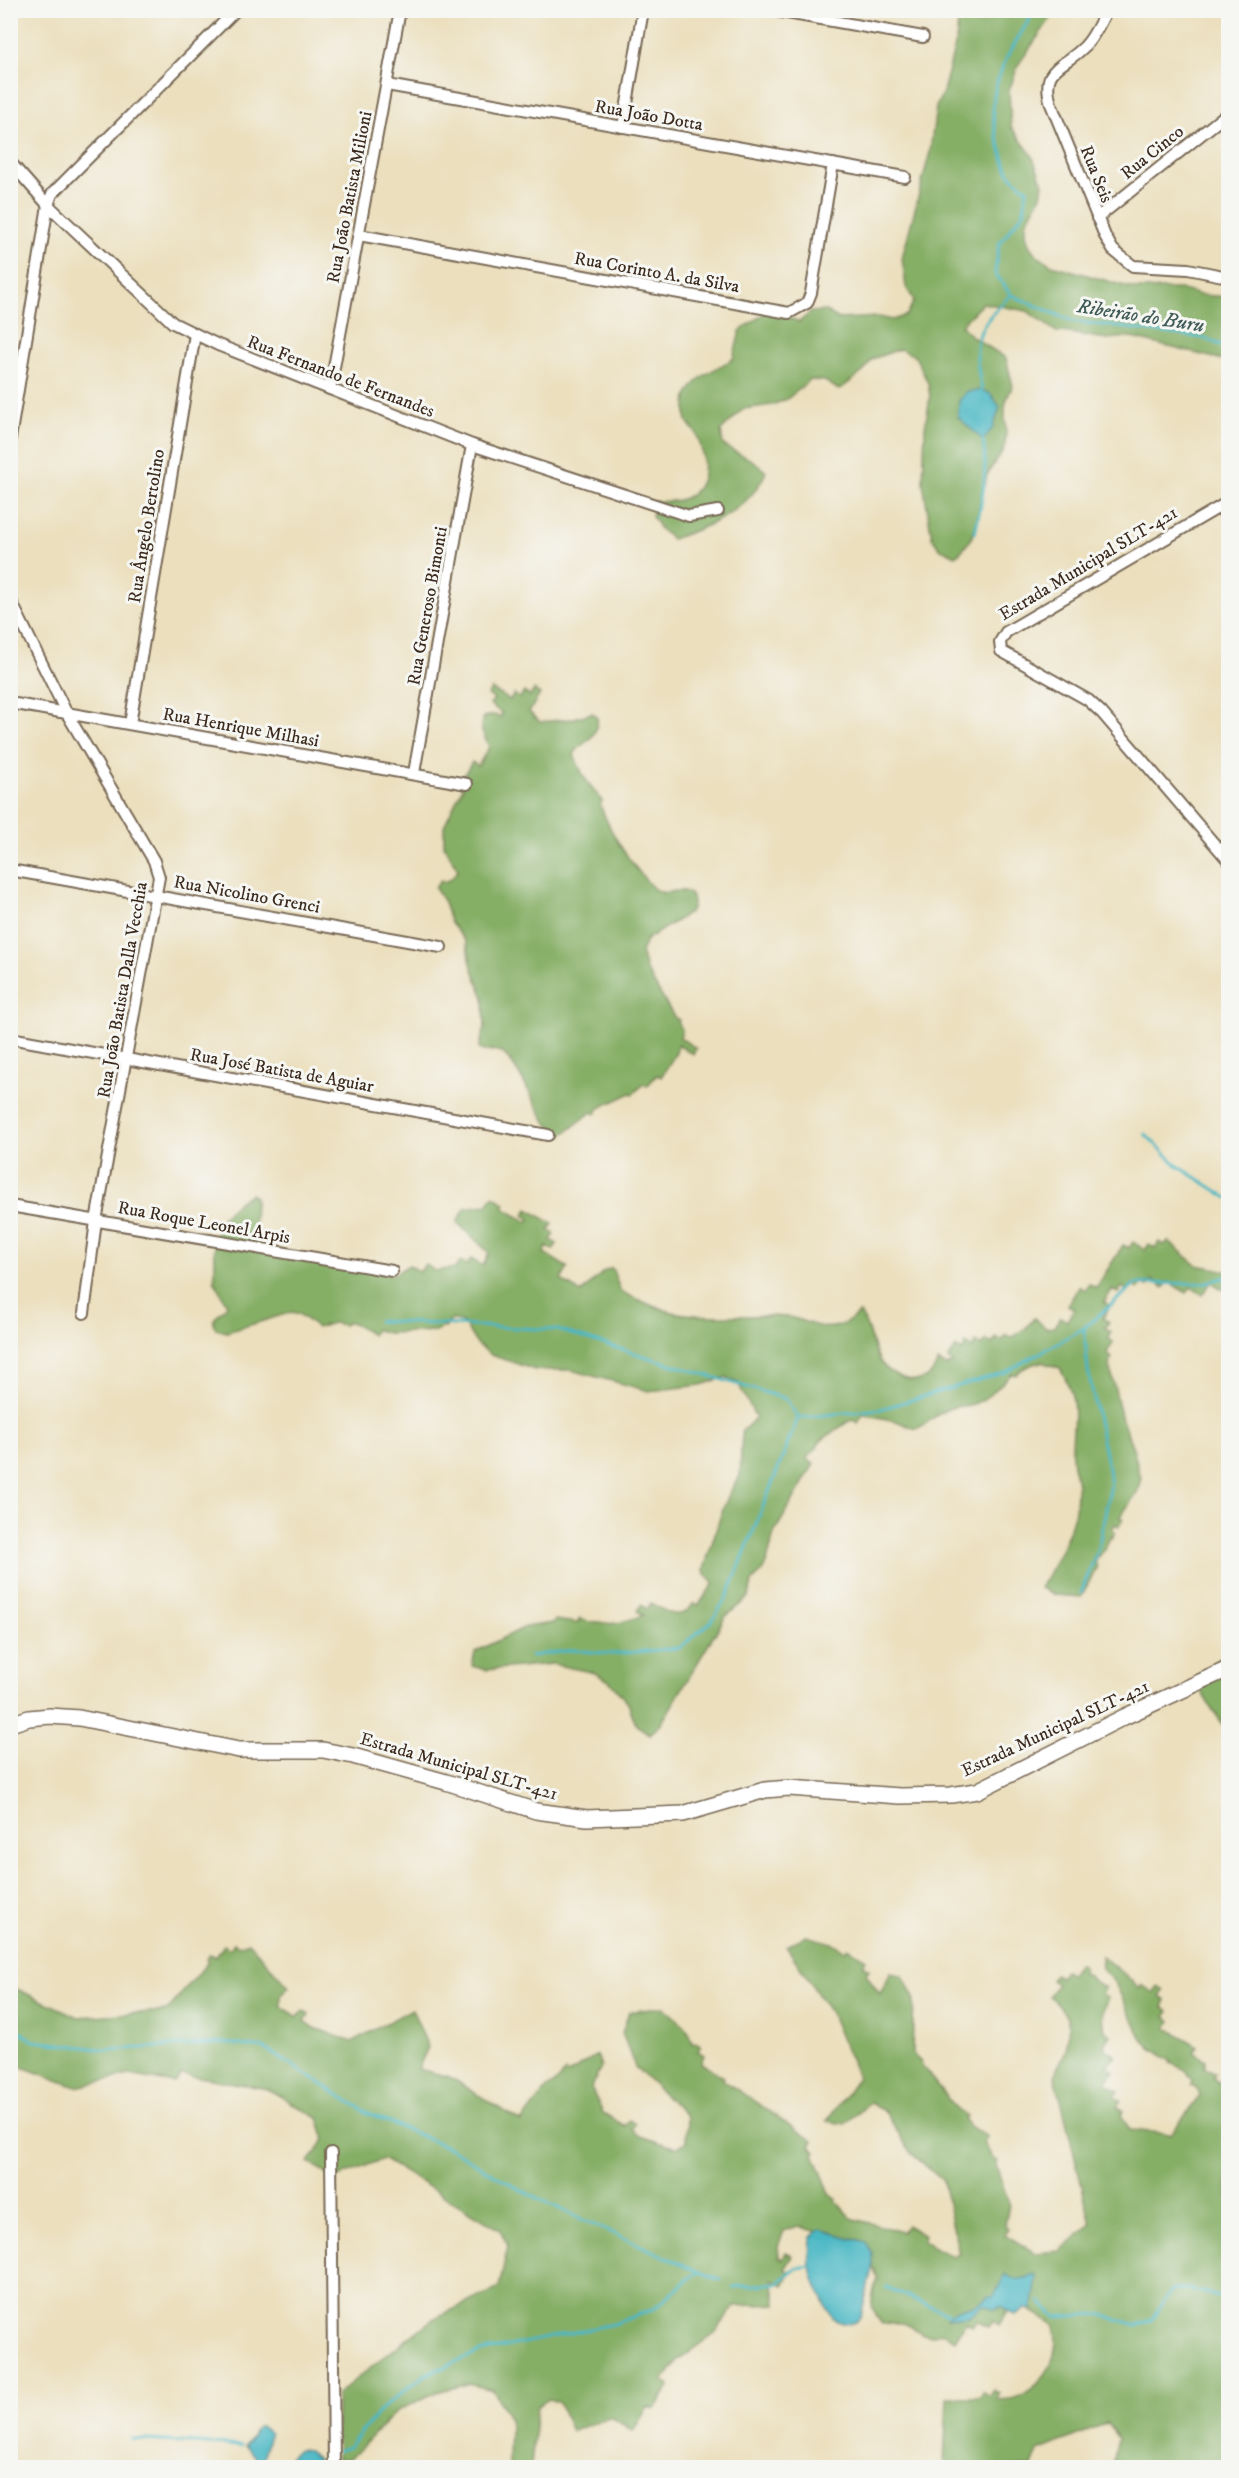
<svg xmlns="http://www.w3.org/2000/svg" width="1239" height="2478" viewBox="0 0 1239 2478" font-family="'IM FELL DW Pica',serif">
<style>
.forest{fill:#86af66;stroke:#606c42;stroke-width:1.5}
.water{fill:#4ab7c4;stroke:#427071;stroke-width:1.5}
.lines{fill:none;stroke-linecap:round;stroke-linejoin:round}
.stream{stroke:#4ab7c4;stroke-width:3}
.street-casing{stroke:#796956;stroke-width:14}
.secondary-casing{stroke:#796956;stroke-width:18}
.street{stroke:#fff;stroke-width:10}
.secondary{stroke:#fff;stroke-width:15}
.labels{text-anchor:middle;stroke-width:6;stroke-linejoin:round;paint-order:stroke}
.street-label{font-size:18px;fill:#3b2a1e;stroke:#f6f6f2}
.water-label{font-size:20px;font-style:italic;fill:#405b58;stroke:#f6f6f2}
</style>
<rect width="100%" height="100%" fill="#f6f6f2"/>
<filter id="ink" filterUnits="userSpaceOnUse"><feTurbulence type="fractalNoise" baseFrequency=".0167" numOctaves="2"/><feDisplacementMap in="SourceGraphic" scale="12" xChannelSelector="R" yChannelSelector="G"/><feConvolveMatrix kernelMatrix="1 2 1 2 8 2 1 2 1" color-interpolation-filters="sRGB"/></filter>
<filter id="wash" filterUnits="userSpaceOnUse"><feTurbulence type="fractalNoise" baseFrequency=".008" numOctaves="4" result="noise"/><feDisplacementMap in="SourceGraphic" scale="24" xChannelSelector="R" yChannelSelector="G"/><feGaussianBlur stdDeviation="1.35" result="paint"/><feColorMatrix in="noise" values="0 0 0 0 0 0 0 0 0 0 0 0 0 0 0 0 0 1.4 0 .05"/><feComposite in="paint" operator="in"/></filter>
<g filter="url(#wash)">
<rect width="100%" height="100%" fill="#ebdfbd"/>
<g class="forest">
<path d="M959,11H1059L1053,15L1018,65L1009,91L1011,127L1032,155L1043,184L1041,196L1026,223V234L1029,245L1037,256L1052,265L1136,289H1180L1200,295L1228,297V364L1223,360L1128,337L1106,339L1063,332L1058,333L1027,311L983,303L961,325L971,336L1006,358L1013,386C998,410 1009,420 1005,444C1003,456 991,465 987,476C977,508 985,531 956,556L941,549L932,538L923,483L925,427L930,397L928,383L915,356L900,349L872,359L863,372L839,390L825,381L810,380L787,399L772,405L743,409L721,431L723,445C739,455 754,458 766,472C749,511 710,526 672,539L660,529L652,516L655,501C702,506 712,475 697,435C695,429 688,426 687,420C685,415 686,401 687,397C696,375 715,370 733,359L740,331L770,309L799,322L811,312L826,311L839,319L879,317L893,320L907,315L914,300L906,287L902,258L930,152L936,107L943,92L956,41Z"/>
<path d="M491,689L510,700L514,694L520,698L524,692L530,696L534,690L540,694L529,712L540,722L571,719L592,713C598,716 598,718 597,725C593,744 580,741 574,755L584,777L602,801L600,804C609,830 622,851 640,873C645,878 650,887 656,890C666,896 674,889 684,891C695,894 695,906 689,913L647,939L641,952L646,970L674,1017L679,1020L678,1023L682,1030L680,1038L696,1048L693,1054L678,1045L676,1053L661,1077L657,1075L647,1086L644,1084L633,1094L631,1093L599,1108L596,1114L592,1112L561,1136C544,1133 521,1064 501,1052C496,1049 489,1051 483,1051L479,1048L485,1028L484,998L472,967L466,942L450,922L444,902L435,888L441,880L444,882L451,879L458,870L444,845V826L463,787L460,781L472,762L478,766L489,747L481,729L483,717L494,715L500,717L502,713L490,705L494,699L488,695Z"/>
<path d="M250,1194L255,1197L254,1235L265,1247L393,1275L409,1265L420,1272L425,1264L435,1271L456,1268L461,1261L467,1265L471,1259L483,1266L489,1253L457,1222L465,1208L487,1205L493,1196L505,1203L503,1208L528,1222L530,1219L524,1215L528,1209L553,1224L549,1230L555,1234L551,1240L557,1244L553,1250L547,1247L544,1253L568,1268L561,1280L581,1293L603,1272L612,1268L621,1292L655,1307L656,1306C682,1322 754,1313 788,1317C802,1319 818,1329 832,1327C843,1326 852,1319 860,1313C870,1327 872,1352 882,1364C893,1377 918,1387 931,1374C934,1370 936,1365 938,1362L946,1366L953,1363L948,1359L956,1347L962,1351L966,1344L972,1348L976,1342L982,1346L986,1340L992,1344L996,1338L1002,1341L1006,1335L1011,1338C1020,1332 1027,1329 1034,1318L1046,1328L1054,1327L1060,1317L1067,1321L1074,1309L1068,1305L1079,1286L1085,1290L1089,1284L1096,1288L1123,1245L1129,1248L1133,1242L1145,1250L1149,1244L1155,1248L1159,1242L1165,1245L1168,1241L1197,1265L1228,1271V1285L1227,1284L1223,1290L1211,1282L1203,1295L1191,1287L1187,1293L1168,1282L1164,1288L1152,1280L1148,1286L1142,1283L1138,1289L1132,1285L1128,1291L1122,1287L1118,1293L1112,1290L1104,1302L1110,1306L1103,1318L1109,1322L1105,1328L1111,1332L1108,1338L1113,1342L1107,1353L1112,1358L1109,1363L1122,1420L1133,1448L1141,1478L1137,1493L1120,1517L1123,1519L1119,1526L1115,1524L1112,1529L1115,1532L1112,1538L1110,1537L1105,1550L1096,1558L1095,1562L1097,1567L1081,1597L1055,1595L1040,1588C1058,1559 1079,1520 1077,1485C1076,1475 1072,1466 1072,1457C1071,1419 1082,1406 1060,1368L1041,1362L1040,1364L1036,1363C1029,1366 1020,1368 1016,1375L1012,1374C1000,1384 991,1397 976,1403C966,1407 957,1405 948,1409C936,1414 928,1424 916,1429L896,1421L863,1414L858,1423L852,1419L822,1440L807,1459L814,1464L774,1533L767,1562L761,1573L752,1582L749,1597L725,1617L661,1724L650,1734L636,1725L628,1703L609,1681L595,1673L552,1664L486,1670L472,1666L475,1652L525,1627L553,1623L555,1620L577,1623L581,1619C587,1623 594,1621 599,1622C615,1626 627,1621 643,1615L637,1611L641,1605L647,1609L651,1603C666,1612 681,1623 694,1603L698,1606L714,1583L705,1574L704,1569L722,1511L730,1492L740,1476L742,1431L756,1418L738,1383L726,1377L701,1385L649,1391L571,1370H535L491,1355L476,1343L464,1324L457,1320H451L445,1328L442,1327L437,1331L389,1333L382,1332L376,1329L372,1335L353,1323H345L344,1325L333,1323L317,1328L299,1314L292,1312L227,1332L216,1329L213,1324L214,1319L227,1305L214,1280C217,1265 213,1252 215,1237C216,1219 236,1203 250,1194Z"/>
<path d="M1228,1652V1732C1220,1717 1193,1691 1200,1673Z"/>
<path d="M806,1936L835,1944L845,1951L848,1948L866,1959L863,1966L869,1969L866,1974L880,1994L891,1972L903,1976L914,1998L912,2054L922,2063L921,2065L957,2110L966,2116L964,2119L971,2127L987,2137L984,2143L993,2159L998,2161L996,2165L1009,2204L1005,2225L1008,2228L1004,2234L1035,2253L1060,2251L1091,2224L1055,2076C1056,2068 1060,2064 1063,2057C1069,2045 1069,2032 1068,2018C1060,2009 1061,2004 1049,1996L1057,1984L1051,1980L1054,1974L1060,1977L1065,1971L1071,1975L1078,1963L1084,1967L1081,1973L1089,1975L1092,1980L1105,1988L1102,1994L1108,1998C1102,2009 1103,2019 1105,2031L1111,2035L1103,2047L1116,2055L1108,2067L1114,2071L1106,2083L1119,2091L1115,2097L1121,2101L1117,2107L1123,2111L1121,2115L1130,2130L1171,2134L1199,2097L1196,2087L1191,2085L1193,2081L1186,2070L1170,2063L1171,2061L1151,2048L1141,2037L1115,1983L1102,1969L1101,1956L1127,1976L1139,1989L1142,1985L1154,1993L1158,1987L1164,1991L1160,1997L1166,2000L1163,2007L1169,2011L1165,2017L1171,2021L1167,2028L1198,2046L1194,2052L1206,2060L1204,2067L1215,2074L1213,2078L1219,2083L1228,2085V2467H1112L1118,2438L1107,2423L1038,2451L1032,2467H944L947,2397H979L983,2392L989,2396L993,2390L999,2393L996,2399C1034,2405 1066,2358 1053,2324L1020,2304L1010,2306L999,2325L993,2321L989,2327L977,2320L972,2326L966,2322L955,2340L941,2332C926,2341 919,2330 906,2324C900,2321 889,2324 882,2324C868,2307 870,2299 878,2279L872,2264L835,2237L798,2226L784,2231L778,2246L779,2257L783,2259L786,2253L793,2256L785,2269L791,2273L784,2285L772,2279L776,2304L735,2306L715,2333L678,2360L663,2381L670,2386L654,2410L648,2407L633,2431L611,2417L571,2431L559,2403L549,2399L537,2406L531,2467H509L510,2419L493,2390L469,2384L436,2392L397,2411L351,2458L337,2460V2394L433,2319L499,2288L508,2246L500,2230L383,2159L334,2179L309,2162L325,2139L318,2118L268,2089L182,2074L174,2083L129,2075L76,2087L11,2063L10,1986L78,2017L167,2011L208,1962L206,1960L210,1954L216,1957L224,1945L230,1949L234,1943L239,1946L248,1942L289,1987L281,1995V2006L298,2017L303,2011L309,2015L305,2021L315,2028L352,2042L412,2009L428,2047L418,2069L450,2077L521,2122L547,2088L560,2079L565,2072L568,2074L597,2055L601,2067L591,2088L603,2113L625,2126L629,2120L635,2124L632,2130L640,2136L676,2148L686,2142L687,2116L635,2067L622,2033L629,2012L664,2007L686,2028L693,2044L695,2042L701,2045L698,2051L704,2055L701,2063L724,2077L723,2080L813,2141L810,2146L816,2151L814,2154L830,2193L837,2199L836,2201L851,2218L902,2232L907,2225L925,2236L923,2241L952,2257L959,2254L943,2181L911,2153L884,2110L870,2103L845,2124L827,2121L858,2078L831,2014L786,1946Z"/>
</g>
<g class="water">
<polygon points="982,390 991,394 1000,407 993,428 983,440 958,417 959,401 966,392"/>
<path d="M820,2229L865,2242L873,2254V2264L861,2317C852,2327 843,2324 833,2319C816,2285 808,2279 811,2238Z"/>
<path d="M1005,2274C1017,2282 1022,2279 1036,2275L1037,2279L1032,2310L1026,2309L1015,2315L1010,2313L1002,2306L995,2309L983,2305L969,2316L947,2318C957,2304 977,2310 988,2296H994Z"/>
<polygon points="257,2427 262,2427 269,2432 262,2466 246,2446"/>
<path d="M300,2450L308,2451L317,2459L309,2467L288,2466C288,2457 292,2452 300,2450Z"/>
</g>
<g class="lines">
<g class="stream">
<path d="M1035,10C1009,54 980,90 999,143C1002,152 1004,166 1010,174C1014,180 1022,185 1027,189L1024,212L999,244L995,273L1011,295L1072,321L1204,338L1228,348"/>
<path d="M982,390C972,342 974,329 1011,295"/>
<path d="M975,533C982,502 988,472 983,440"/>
<polyline points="1145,1134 1178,1166 1228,1198"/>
<polyline points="378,1321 558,1330 786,1399 798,1418 881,1409 1006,1372 1084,1328 1135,1284 1202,1283 1228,1277"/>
<polyline points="1081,1593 1098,1549 1111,1484 1088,1370 1084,1329"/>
<polyline points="531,1656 573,1650 614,1654 679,1648 712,1621 728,1595 798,1418"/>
<polyline points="10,2025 34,2041 108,2050 224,2043 264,2048 366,2112 449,2148 519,2189 585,2221 700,2272"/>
<polyline points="733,2287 778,2283 797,2268 810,2266"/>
<polyline points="886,2287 949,2314"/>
<polyline points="1040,2301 1056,2317 1099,2314 1137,2325 1151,2320 1171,2291 1188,2289 1228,2298"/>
<polyline points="132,2439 242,2446"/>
<polyline points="337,2451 349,2447 381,2409 425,2375 480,2352 613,2324 654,2309 693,2275 700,2272 721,2280"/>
</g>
</g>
</g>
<g filter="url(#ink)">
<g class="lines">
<g class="street-casing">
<g id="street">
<polyline points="770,10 923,37"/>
<path d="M1107,10C1100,22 1094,37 1085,46C1063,69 1040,66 1051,104L1105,236L1113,250L1133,266L1188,269L1228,277"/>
<polyline points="387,85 905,177"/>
<polyline points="623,127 643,10"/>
<polyline points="10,162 48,205 173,323 218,345 472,445 689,516 718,511"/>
<polyline points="1097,218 1228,113"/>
<polyline points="359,235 789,313 807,303 811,293 833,164"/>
<polyline points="330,389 400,10"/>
<polyline points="10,439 48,205 52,194 236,10"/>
<polyline points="1228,502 1006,632 1000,642 1001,651 1088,700 1102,713 1228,860"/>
<polyline points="10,599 66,712 154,861 159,877 96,1221 84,1313"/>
<polyline points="10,703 467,784"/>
<polyline points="130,724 195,334"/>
<polyline points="414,773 472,445"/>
<polyline points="10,870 441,947"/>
<polyline points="10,1038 548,1135"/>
<polyline points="10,1206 392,1271"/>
<polyline points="331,2153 334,2468"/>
</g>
</g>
<g class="secondary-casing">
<polyline id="secondary" points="10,1724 29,1718 50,1716 79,1718 239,1750 323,1750 353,1756 446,1782 536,1811 587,1818 683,1814 765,1790 789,1788 900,1796 951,1795 977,1791 1124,1717 1228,1669"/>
</g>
<use href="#street" class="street"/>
<use href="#secondary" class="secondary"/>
</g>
</g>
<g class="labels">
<g class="street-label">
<text transform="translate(649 115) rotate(10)" y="6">Rua João Dotta</text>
<text transform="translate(1152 152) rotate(-39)" y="6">Rua Cinco</text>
<text transform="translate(1097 174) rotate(68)" y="6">Rua Seis</text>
<text transform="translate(349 197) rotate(-79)" y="6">Rua João Batista Milioni</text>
<text transform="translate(657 272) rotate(10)" y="6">Rua Corinto A. da Silva</text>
<text transform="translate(341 376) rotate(21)" y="6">Rua Fernando de Fernandes</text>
<text transform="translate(146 526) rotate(-81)" y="6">Rua Ângelo Bertolino</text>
<text transform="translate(1088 563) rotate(-31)" y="6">Estrada Municipal SLT-421</text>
<text transform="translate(427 606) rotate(-80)" y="6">Rua Generoso Bimonti</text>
<text transform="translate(241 727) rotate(10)" y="6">Rua Henrique Milhasi</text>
<text transform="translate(247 894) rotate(10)" y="6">Rua Nicolino Grenci</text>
<text transform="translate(122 990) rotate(-80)" y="6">Rua João Batista Dalla Vecchia</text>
<text transform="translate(282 1070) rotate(10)" y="6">Rua José Batista de Aguiar</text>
<text transform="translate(204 1222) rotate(10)" y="6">Rua Roque Leonel Arpis</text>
<text transform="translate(1055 1728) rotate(-25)" y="6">Estrada Municipal SLT-421</text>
<text transform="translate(459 1766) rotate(16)" y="6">Estrada Municipal SLT-421</text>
</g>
<g class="water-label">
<text transform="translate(1141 315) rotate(9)" y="7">Ribeirão do Buru</text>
</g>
</g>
<rect width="1239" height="2478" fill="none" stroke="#f6f6f2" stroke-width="36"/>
</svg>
